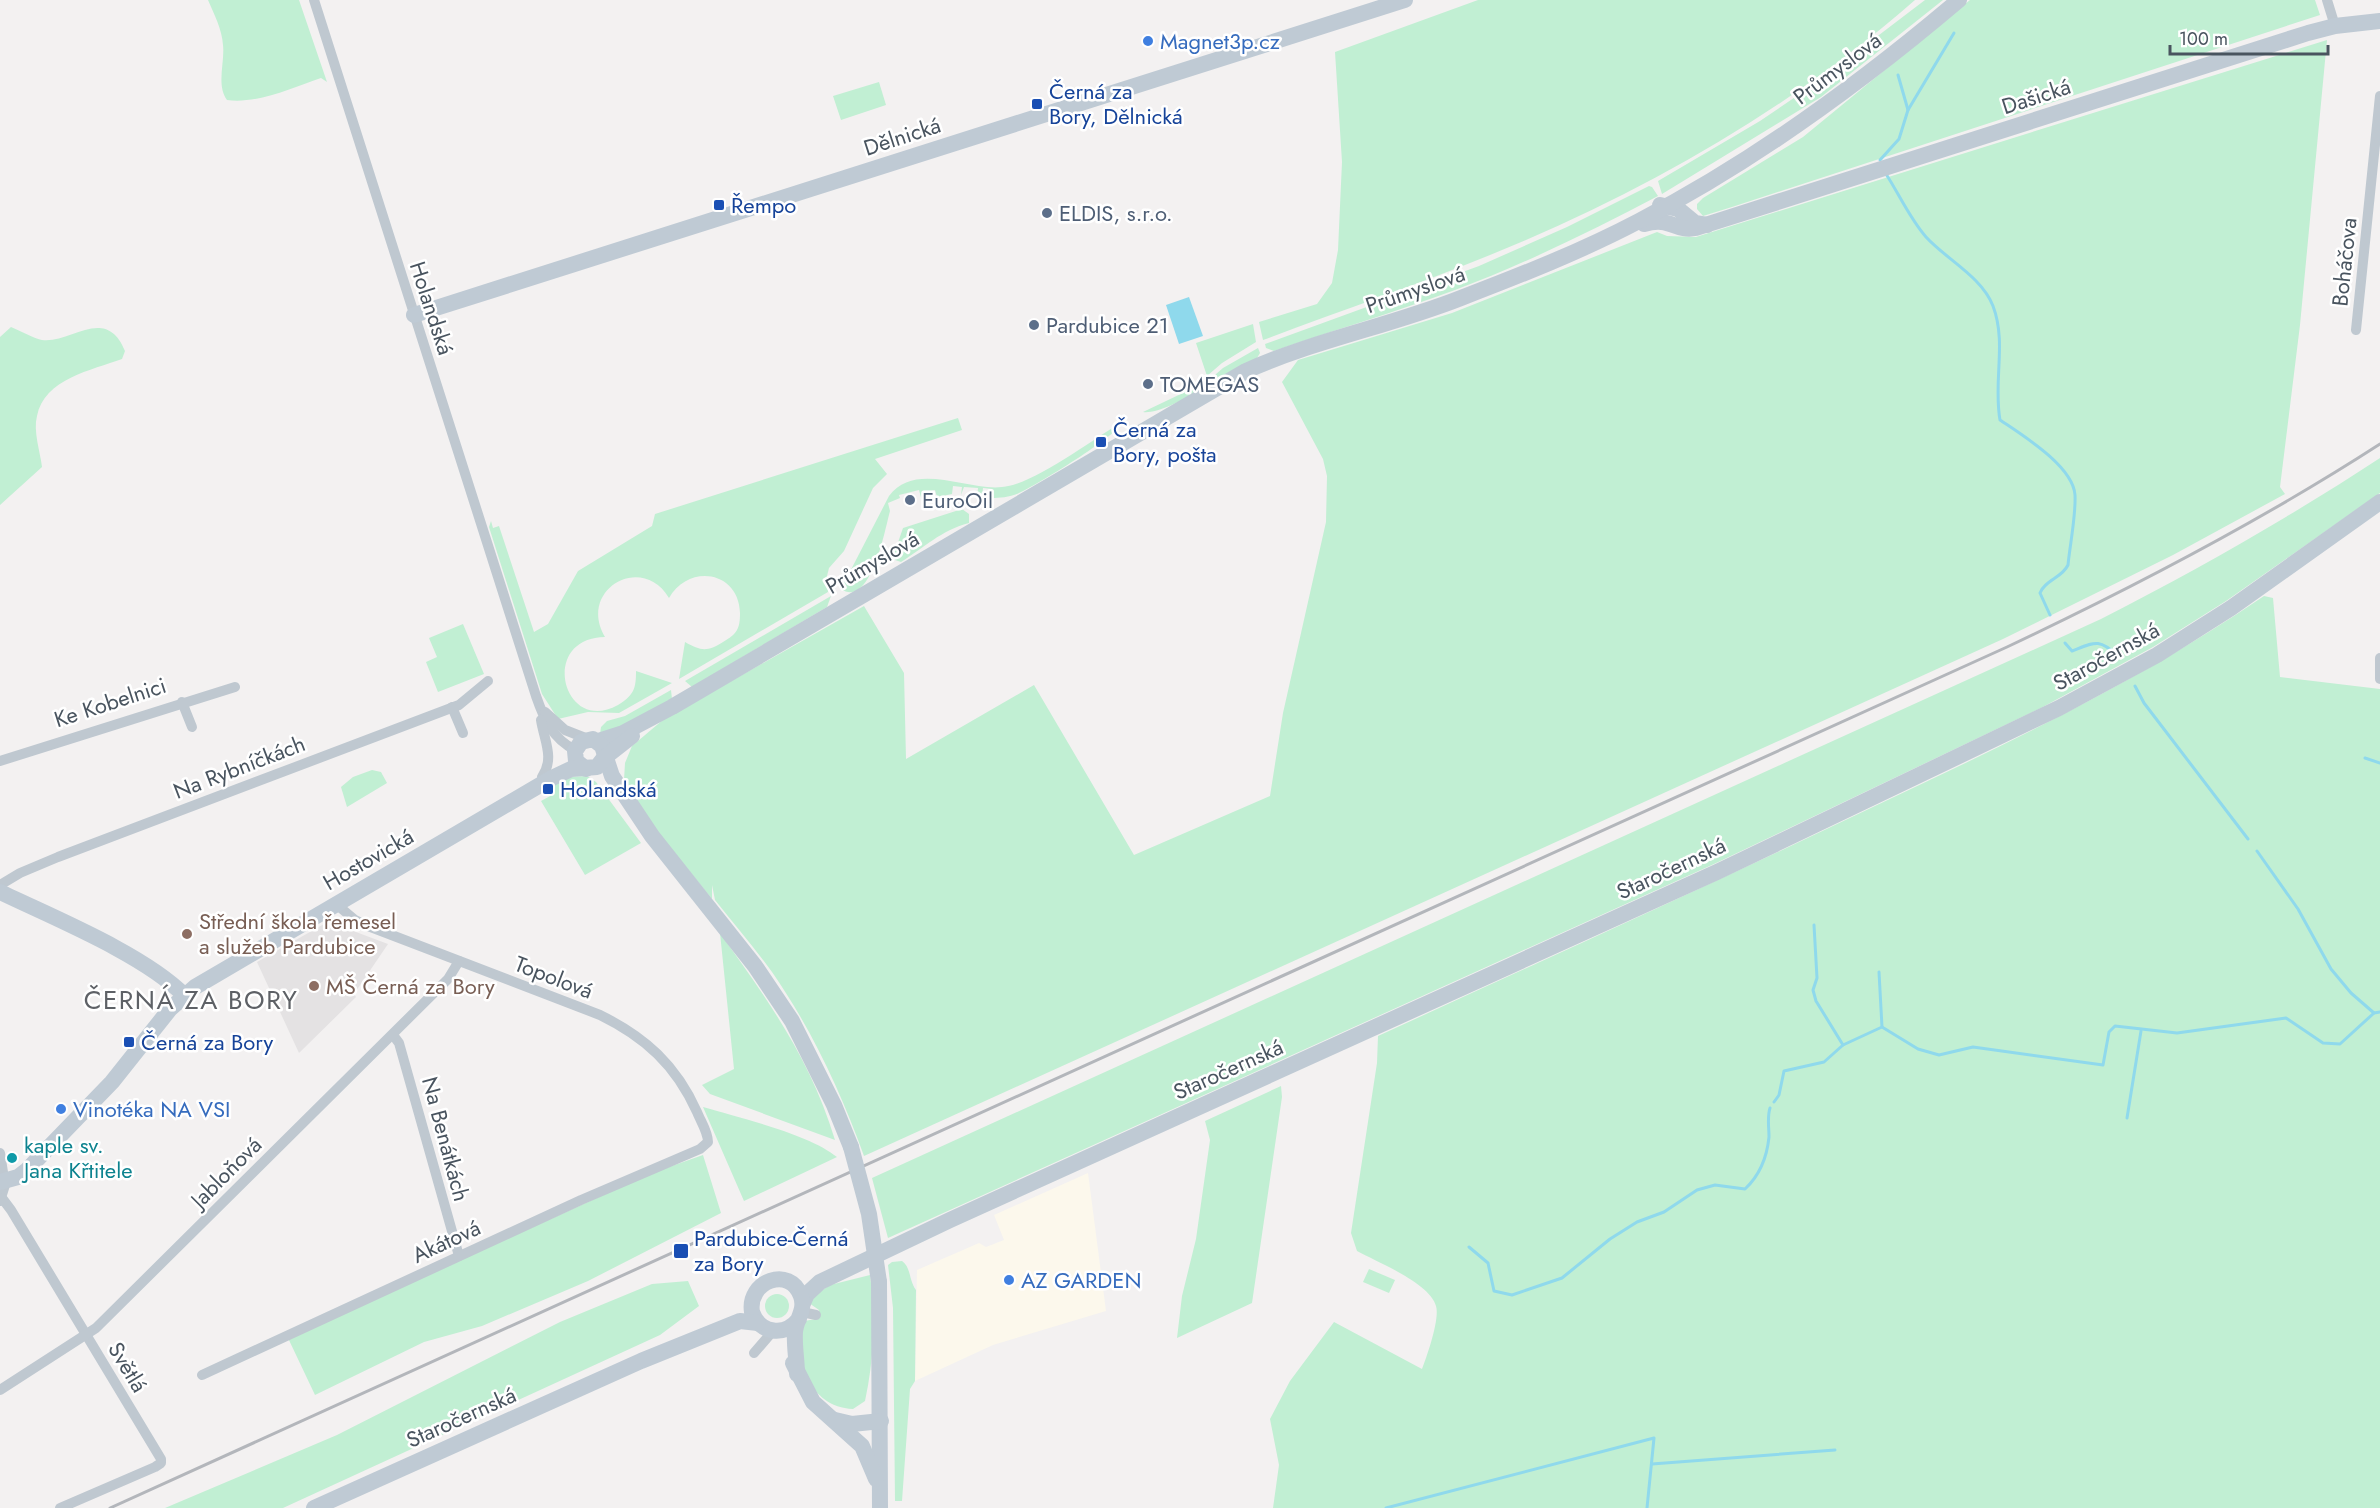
<svg xmlns="http://www.w3.org/2000/svg" width="2380" height="1508" viewBox="0 0 2380 1508" font-family="Jost,sans-serif">
<style>
.commercial{fill:#fcf8ec}
.education{fill:#e4e2e3}
.green{fill:#c1efd3}
.water{fill:#8fd9ec}
.lines{fill:none;stroke-linecap:round;stroke-linejoin:round}
.stream{stroke:#8fd9ec;stroke-width:3}
.street{stroke:#bfc8d0;stroke-width:10}
.secondary{stroke:#bfcad4;stroke-width:16}
.rail{stroke:#b3b6bb;stroke-width:3}
.secondary-bridge{stroke:#bfcad4;stroke-width:16}
.shop-dot{fill:#3f7fe0;stroke:#fff;stroke-width:2}
.transit-dot{fill:#1a4fb4;stroke:#fff;stroke-width:2}
.service-dot{fill:#5c6f8a;stroke:#fff;stroke-width:2}
.education-dot{fill:#8d6e63;stroke:#fff;stroke-width:2}
.culture-dot{fill:#0f9aa8;stroke:#fff;stroke-width:2}
.labels{text-anchor:middle;stroke-width:5;stroke-linejoin:round;paint-order:stroke}
.shop-label{font-size:22px;fill:#366cbe;stroke:#fff;text-anchor:start}
.street-label{font-size:22px;fill:#49545f;stroke:#fff}
.transit-label{font-size:22px;fill:#164399;stroke:#fff;text-anchor:start}
.service-label{font-size:22px;fill:#4e5e75;stroke:#fff;text-anchor:start}
.education-label{font-size:22px;fill:#785e54;stroke:#fff;text-anchor:start}
.culture-label{font-size:22px;fill:#0d838f;stroke:#fff;text-anchor:start}
.quarter-label{font-size:26px;letter-spacing:1.5px;fill:#5e6166;stroke:#fff}
</style>
<rect width="100%" height="100%" fill="#f3f1f1"/>
<polygon class="commercial" points="1088,1173 1106,1311 993,1345 915,1381 917,1270 979,1243 986,1247 1004,1240 994,1215"/>
<polygon class="education" points="324,924 340,926 388,944 354,994 356,997 299,1053 257,962"/>
<g class="green">
<path d="M208,0H299L327,82L321,78C292,88 258,104 227,100C216,85 225,62 223,45C222,29 214,14 208,0Z"/>
<path d="M1478,0H1915C1801,100 1665,180 1526,240C1440,277 1351,307 1263,340L1259,322L1317,304L1332,283L1338,250L1342,162L1335,52Z"/>
<polygon points="1925,0 1943,0 1821,97 1662,194 1658,181 1760,121 1816,83"/>
<polygon points="1970,0 2315,0 2320,15 1732,207 1703,216 1697,209 1697,204 1703,198 1803,137"/>
<path d="M2327,40L2300,325L2280,487L2285,494L2173,555L2003,639L864,1156C841,1092 811,1028 772,972C754,947 734,924 715,900L712,885V899L640,810L624,780L625,763L632,746L664,719L864,606L904,673L906,759L1034,685L1134,855L1270,796L1283,713L1326,522L1327,476L1323,459L1282,382L1298,360L1452,313L1657,232L1667,236L1696,237Z"/>
<polygon points="879,82 886,105 841,120 833,96"/>
<path d="M1649,186L1652,187L1658,196C1593,230 1525,264 1455,290C1396,312 1334,330 1274,351L1266,348L1265,344L1479,266L1567,227Z"/>
<polygon points="1253,324 1256,342 1222,363 1207,376 1196,343"/>
<path d="M11,327C19,330 35,339 42,340C70,344 106,304 125,351L122,359C92,370 44,379 37,416C33,431 40,451 42,467L0,505V337Z"/>
<path d="M1258,348L1260,353L1257,358C1234,370 1165,416 1143,412L1208,381L1223,368Z"/>
<path d="M958,418L962,430L875,459L887,474L873,488L844,551L829,568L827,576L828,592L679,679L685,642C701,651 707,652 723,642C737,634 740,629 740,613C739,571 689,563 669,598C642,552 577,590 605,637C538,638 563,736 618,705C634,695 636,689 636,671L672,683L619,713L588,712L558,719L542,694L489,527L491,521L493,528L499,526L534,632L548,624L578,571L652,526L655,514Z"/>
<path d="M1122,422C1119,435 1035,486 1019,493C1010,497 1000,498 991,498L992,489L983,488L982,497H977L978,488L964,487L961,495L962,487L953,486L952,494L937,497L935,490L924,493L926,500L922,501L919,490L899,495L900,498L888,503L890,511C885,529 871,609 841,589L889,496C915,461 967,491 1002,487C1033,485 1093,439 1122,422Z"/>
<path d="M2380,458V493L2226,601L2153,647L2041,708L1714,864L888,1238L872,1178L2101,619C2197,570 2290,517 2380,458Z"/>
<path d="M962,509L969,514V523C940,531 925,547 901,562L895,560L894,554L903,528Z"/>
<polygon points="831,596 827,607 692,687 685,681"/>
<path d="M2264,596L2273,598L2280,677L2380,689V1508H1273L1279,1465L1270,1419L1290,1381L1334,1322L1422,1369C1427,1356 1440,1319 1436,1306C1430,1283 1377,1262 1357,1251L1351,1233L1377,1063L1378,1036C1544,960 1710,885 1875,806C2009,743 2141,680 2264,596Z"/>
<polygon points="463,624 484,674 438,692 426,662 437,657 429,638"/>
<polygon points="671,690 672,699 638,720 600,734 601,727 607,721 625,716"/>
<polygon points="372,770 381,772 387,783 347,807 341,787 353,777"/>
<polygon points="587,776 596,782 641,843 585,875 541,801 552,795 548,787 568,777"/>
<path d="M720,933C769,1002 810,1058 835,1140L710,1094L702,1085L734,1069Z"/>
<polygon points="1281,1086 1282,1097 1252,1303 1177,1338 1182,1296 1196,1239 1210,1140 1205,1121"/>
<path d="M703,1107C740,1118 809,1134 837,1157L744,1201Z"/>
<polygon points="703,1155 721,1213 588,1281 482,1326 424,1342 315,1395 288,1338 652,1173"/>
<path d="M902,1261C911,1267 909,1281 916,1290L915,1381L910,1389L902,1501H895L893,1308L888,1265L892,1262Z"/>
<polygon points="1369,1269 1395,1280 1389,1293 1363,1282"/>
<path d="M870,1275C876,1316 874,1360 865,1401L853,1409C809,1407 793,1359 804,1321L816,1319L819,1310L809,1303L811,1298L830,1285Z"/>
<polygon points="688,1281 699,1306 660,1335 283,1508 165,1508 337,1435 560,1322 652,1284"/>
<circle cx="777" cy="1306" r="12"/>
</g>
<polygon class="water" points="1189,297 1203,336 1179,344 1166,305"/>
<g class="lines">
<g class="stream">
<polyline points="1898,75 1908,110"/>
<polyline points="1880,160 1899,139 1908,110 1954,33"/>
<path d="M1886,174C1899,194 1910,219 1926,237C1946,259 1982,277 1993,306C2007,343 1993,381 2000,420C2022,435 2073,466 2075,495C2076,516 2070,544 2068,565C2062,578 2045,580 2040,593L2050,615"/>
<path d="M2065,643L2072,651C2095,642 2099,638 2118,656"/>
<polyline points="2135,686 2144,703 2248,839"/>
<polyline points="2365,758 2380,763"/>
<polyline points="2257,851 2298,909 2331,969 2351,993 2374,1013 2380,1012"/>
<polyline points="1814,925 1817,978 1813,990 1816,1001 1843,1045"/>
<polyline points="1879,972 1882,1027"/>
<polyline points="1774,1102 1779,1095 1784,1071 1824,1062 1843,1045 1882,1027 1918,1049 1939,1055 1973,1047 2103,1065 2109,1032 2115,1026 2177,1033 2286,1018 2323,1043 2340,1044 2374,1013"/>
<polyline points="2127,1118 2141,1031"/>
<path d="M1469,1247L1488,1263L1494,1291L1512,1295L1562,1278L1610,1239L1637,1222L1664,1212L1697,1190L1715,1185L1745,1189C1760,1175 1767,1157 1769,1137C1769,1127 1767,1117 1770,1108"/>
<polyline points="1652,1464 1835,1450"/>
<polyline points="1386,1508 1654,1438 1647,1508"/>
</g>
<g class="street">
<path d="M314,0L536,696C544,719 552,738 575,750"/>
<polyline points="2327,0 2335,26"/>
<polyline points="2356,330 2380,96"/>
<polyline points="2380,658 2380,679"/>
<polyline points="182,702 192,727"/>
<polyline points="452,707 463,733"/>
<polyline points="545,712 565,730 588,739"/>
<path d="M541,720C544,740 555,758 542,777"/>
<polyline points="0,761 235,687"/>
<polyline points="0,885 20,873 58,857 459,705 488,681"/>
<polyline points="393,1035 399,1043 459,1256"/>
<polyline points="0,1153 5,1185 0,1201"/>
<polyline points="2,1198 11,1210 161,1459 161,1463 155,1467 60,1508"/>
<polyline points="802,1312 816,1315"/>
<polyline points="754,1353 773,1331"/>
<path d="M202,1375L581,1200L700,1149L708,1142C708,1132 701,1122 697,1112C676,1065 645,1037 600,1015L368,926L355,920L336,904"/>
<polyline points="0,1390 96,1328 448,979 459,961"/>
</g>
<g class="secondary">
<polyline points="1660,205 1678,209 1695,223 1707,225"/>
<path d="M1644,224C1671,216 1674,232 1696,228L2308,33L2335,26L2380,21"/>
<polyline points="414,315 1405,0"/>
<path d="M598,741L623,733L672,707L1246,371C1315,340 1390,326 1461,298C1521,275 1582,251 1639,221C1755,161 1860,84 1959,0"/>
<polyline points="586,769 576,761 575,751 581,742 593,739 602,746 612,776 652,836 755,966 792,1021 834,1105 851,1147"/>
<path d="M0,892C54,918 143,954 184,995"/>
<polyline points="0,1182 18,1177 27,1170 112,1082 170,1009 195,987 552,778 571,769 597,767 604,758 632,736"/>
<polyline points="879,1282 880,1508"/>
<polyline points="803,1303 807,1294 820,1282 950,1220 1717,872 2059,708 2157,655 2231,608 2380,502"/>
<polyline points="793,1363 813,1402 862,1446 876,1479"/>
<path d="M797,1374C797,1360 794,1346 795,1332C796,1319 806,1310 801,1296C790,1265 747,1281 752,1312C760,1334 785,1337 799,1319"/>
<polyline points="835,1420 852,1424 881,1421"/>
<polyline points="314,1508 641,1361 740,1321 758,1323"/>
</g>
<path class="rail" d="M110,1508L2007,647C2136,586 2261,521 2380,444"/>
<polyline class="secondary-bridge" points="851,1147 869,1214 879,1282"/>
</g>
<g class="shop-dot">
<circle cx="1148" cy="41" r="6"/>
<circle cx="61" cy="1109" r="6"/>
<circle cx="1009" cy="1280" r="6"/>
</g>
<g class="transit-dot">
<rect x="1031" y="98" width="12" height="12" rx="3"/>
<rect x="713" y="199" width="12" height="12" rx="3"/>
<rect x="1095" y="436" width="12" height="12" rx="3"/>
<rect x="542" y="783" width="12" height="12" rx="3"/>
<rect x="123" y="1036" width="12" height="12" rx="3"/>
<rect x="673" y="1243" width="16" height="16" rx="3"/>
</g>
<g class="service-dot">
<circle cx="1047" cy="213" r="6"/>
<circle cx="1034" cy="325" r="6"/>
<circle cx="1148" cy="384" r="6"/>
<circle cx="910" cy="500" r="6"/>
</g>
<g class="education-dot">
<circle cx="187" cy="934" r="6"/>
<circle cx="314" cy="986" r="6"/>
</g>
<circle class="culture-dot" cx="12" cy="1158" r="6"/>
<g class="labels">
<g class="shop-label">
<text x="1160" y="49">Magnet3p.cz</text>
<text x="73" y="1117">Vinotéka NA VSI</text>
<text x="1021" y="1288">AZ GARDEN</text>
</g>
<g class="street-label">
<text transform="translate(1837 68) rotate(-37)" y="8">Průmyslová</text>
<text transform="translate(2036 96) rotate(-18)" y="8">Dašická</text>
<text transform="translate(902 136) rotate(-18)" y="8">Dělnická</text>
<text transform="translate(2344 262) rotate(-84)" y="8">Boháčova</text>
<text transform="translate(1415 289) rotate(-19)" y="8">Průmyslová</text>
<text transform="translate(432 308) rotate(72)" y="8">Holandská</text>
<text transform="translate(872 562) rotate(-30)" y="8">Průmyslová</text>
<text transform="translate(2106 656) rotate(-29)" y="8">Staročernská</text>
<text transform="translate(110 702) rotate(-18)" y="8">Ke Kobelnici</text>
<text transform="translate(239 767) rotate(-21)" y="8">Na Rybníčkách</text>
<text transform="translate(368 859) rotate(-30)" y="8">Hostovická</text>
<text transform="translate(1671 868) rotate(-25)" y="8">Staročernská</text>
<text transform="translate(554 977) rotate(21)" y="8">Topolová</text>
<text transform="translate(1228 1069) rotate(-24)" y="8">Staročernská</text>
<text transform="translate(446 1139) rotate(75)" y="8">Na Benátkách</text>
<text transform="translate(226 1172) rotate(-45)" y="8">Jabloňová</text>
<text transform="translate(446 1241) rotate(-25)" y="8">Akátová</text>
<text transform="translate(128 1367) rotate(59)" y="8">Světlá</text>
<text transform="translate(461 1417) rotate(-24)" y="8">Staročernská</text>
</g>
<g class="transit-label">
<text x="1049" y="99">Černá za<tspan x="1049" dy="25">Bory, Dělnická</tspan></text>
<text x="731" y="213">Řempo</text>
<text x="1113" y="437">Černá za<tspan x="1113" dy="25">Bory, pošta</tspan></text>
<text x="560" y="797">Holandská</text>
<text x="141" y="1050">Černá za Bory</text>
<text x="694" y="1246">Pardubice-Černá<tspan x="694" dy="25">za Bory</tspan></text>
</g>
<g class="service-label">
<text x="1059" y="221">ELDIS, s.r.o.</text>
<text x="1046" y="333">Pardubice 21</text>
<text x="1160" y="392">TOMEGAS</text>
<text x="922" y="508">EuroOil</text>
</g>
<g class="education-label">
<text x="199" y="929">Střední škola řemesel<tspan x="199" dy="25">a služeb Pardubice</tspan></text>
<text x="326" y="994">MŠ Černá za Bory</text>
</g>
<g class="culture-label">
<text x="24" y="1153">kaple sv.<tspan x="24" dy="25">Jana Křtitele</tspan></text>
</g>
<g class="quarter-label">
<text x="191" y="1009">ČERNÁ ZA BORY</text>
</g>
</g>
<path d="M2170 45v9h158v-9" fill="none" stroke="#49545f" stroke-width="3"/>
<text x="2179" y="45" font-size="18" fill="#49545f" stroke="#ffffff" stroke-width="4.5" paint-order="stroke">100 m</text>
</svg>
